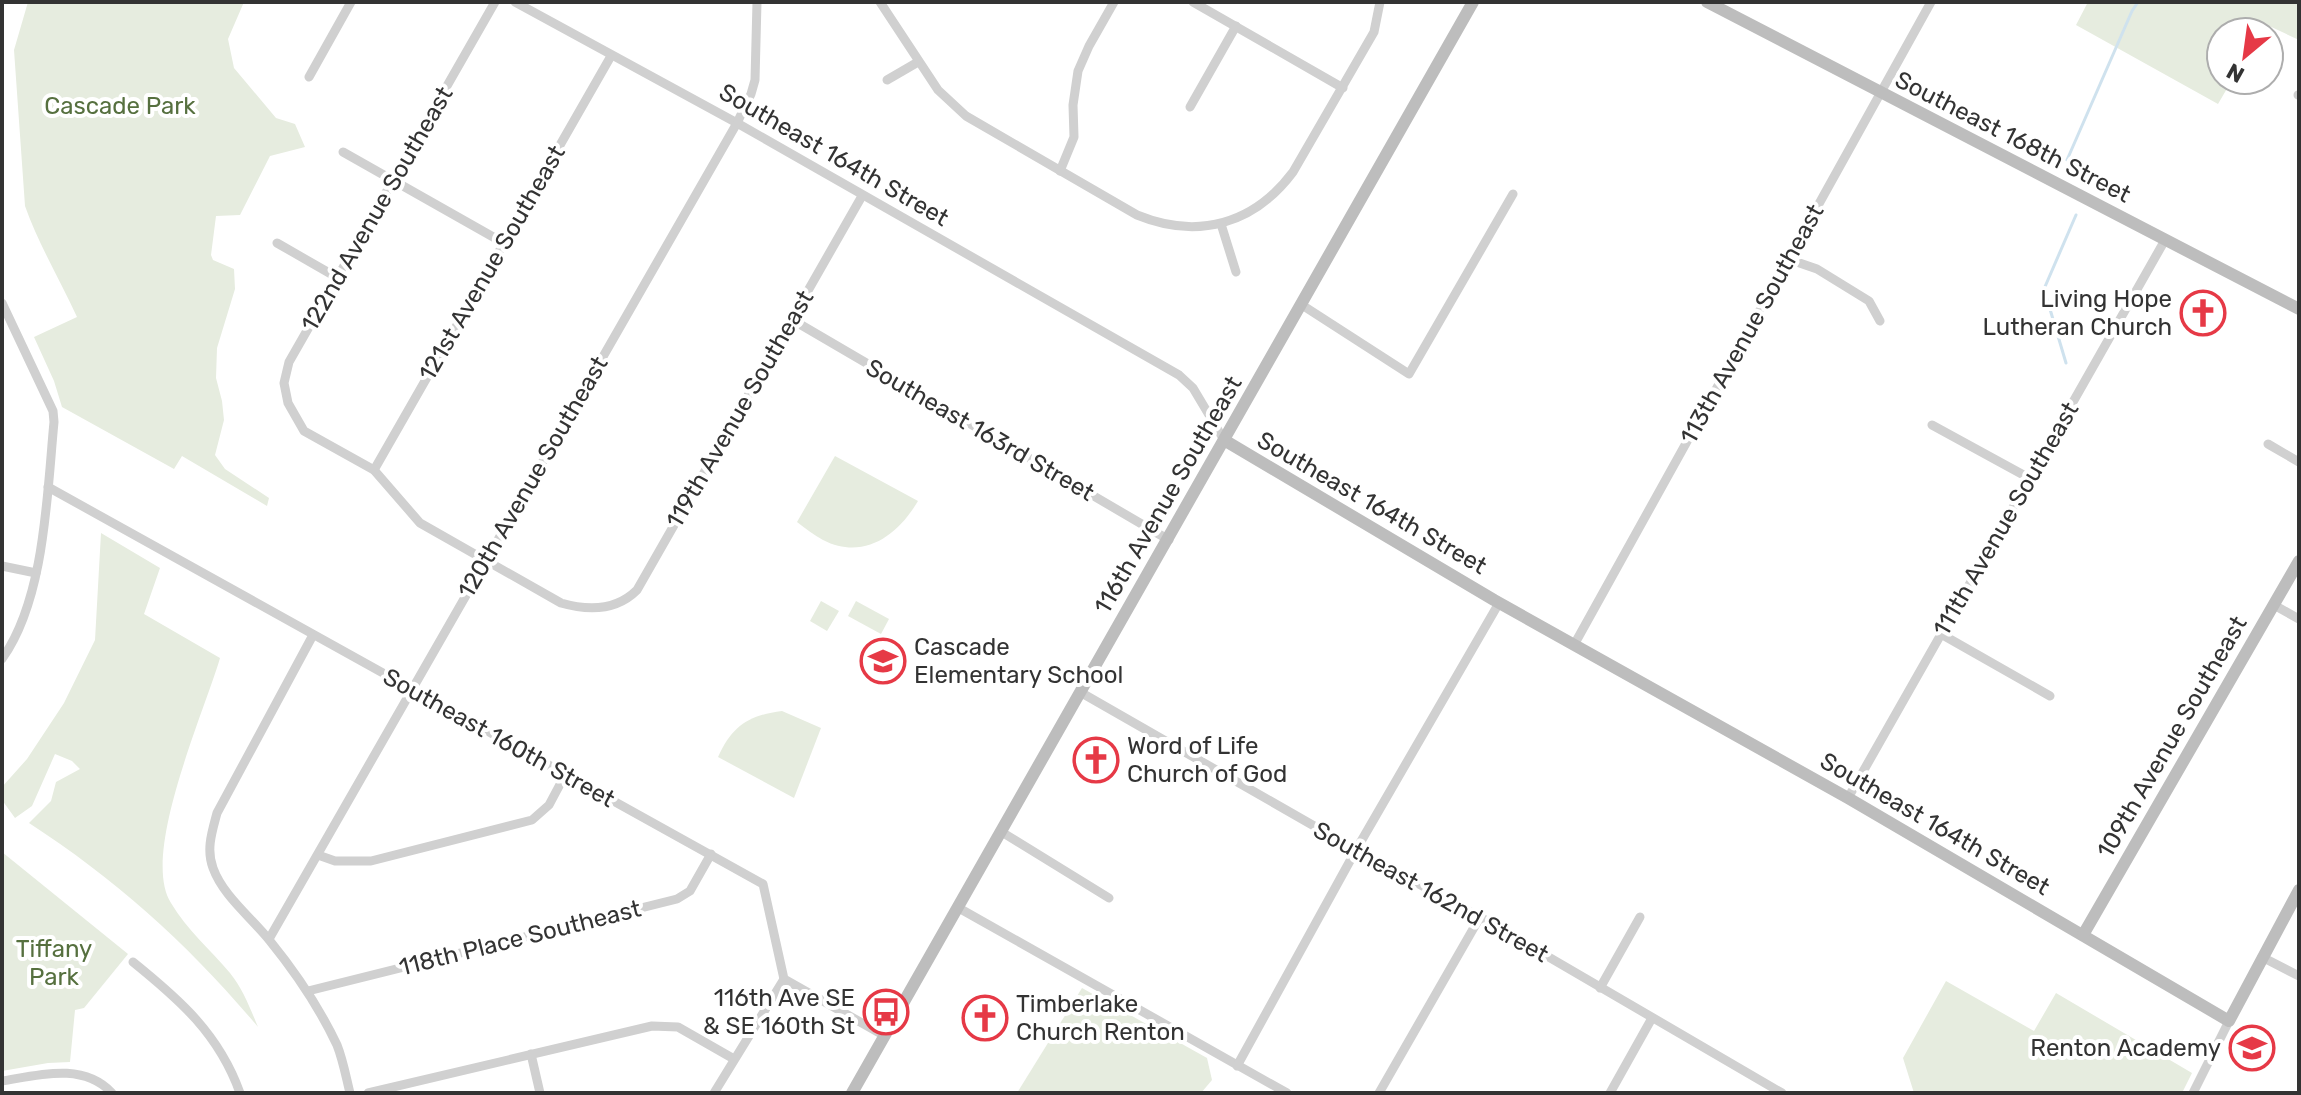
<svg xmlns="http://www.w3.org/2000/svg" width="2301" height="1095" viewBox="0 0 2301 1095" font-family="Rubik,sans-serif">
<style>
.green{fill:#e6ecdf}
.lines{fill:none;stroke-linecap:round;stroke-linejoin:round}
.stream{stroke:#cfe2ee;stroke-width:3}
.street{stroke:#d0d0d0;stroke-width:9}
.secondary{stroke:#bdbdbd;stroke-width:12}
.labels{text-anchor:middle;stroke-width:8;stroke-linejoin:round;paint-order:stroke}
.park-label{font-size:24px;fill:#56703f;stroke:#fff}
.street-label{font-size:24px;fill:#333;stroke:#fff}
.poi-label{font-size:24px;fill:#333;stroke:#fff;text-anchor:end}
</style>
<rect width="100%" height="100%" fill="#fff"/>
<g class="green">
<path d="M28,2H244L228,39L234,68L276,118L295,124L305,147L270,156L240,215L216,216L211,255L213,260L234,269L235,289L217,348L216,378L222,401L224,420L215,455L225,469L269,498L267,506L182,456L174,469L62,407L54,381L34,337L77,317C60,280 38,243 25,206L14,50Z"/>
<polygon points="2088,2 2299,2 2299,40 2265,24 2260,32 2221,32 2221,80 2232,80 2218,104 2076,25"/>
<path d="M835,456L918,501C898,535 864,561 823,540C814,535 805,528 797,522Z"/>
<path d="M101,533L160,568L144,614L220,658C204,713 140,855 171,903C187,930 210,949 230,973C243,989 250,1008 258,1027C191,947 117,880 29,823L51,801L56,782L80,769L72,761L55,754L32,806L15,818L2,800V787L27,759L64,703L95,640Z"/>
<polygon points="821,601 839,611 827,631 810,621"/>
<polygon points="856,601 889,619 881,634 848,616"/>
<path d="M782,711L821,728L794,798L718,757C732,726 749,715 782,711Z"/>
<polygon points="2,852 128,954 84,1008 75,1010 70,1062 48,1063 2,1071"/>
<polygon points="1946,981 2034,1031 2056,993 2192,1073 2182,1093 1914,1093 1903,1058"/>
<polygon points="1082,988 1207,1058 1212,1080 1201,1093 1017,1093"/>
</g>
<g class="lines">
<g class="stream">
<polyline points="2067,160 2132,11 2138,2"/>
<polyline points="2066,363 2044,289 2076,215"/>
</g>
<g class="street">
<path d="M495,2L289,362L284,383L288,403L304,431L374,470L420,523L561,603C589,611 616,611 637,590L862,196"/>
<polyline points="515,2 737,123 1179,375 1193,388 1224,440"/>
<path d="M880,2L938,90L966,116L1137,215C1198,240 1254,224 1293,172L1374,32L1380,2"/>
<polyline points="1193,2 1343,88"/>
<polyline points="309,77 351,2"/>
<polyline points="887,80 918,62"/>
<polyline points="2298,95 2299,95"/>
<polyline points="1190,107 1236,26"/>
<polyline points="343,152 502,242"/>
<polyline points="1060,171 1074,137 1073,105 1078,71 1089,46 1114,2"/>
<polyline points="1221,224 1236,272"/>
<polyline points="277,243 338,278"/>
<polyline points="1788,259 1817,269 1869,301 1880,321"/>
<path d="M2,303L53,411L54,422C47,494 45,599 2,659"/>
<polyline points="1302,305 1409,374 1513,194"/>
<polyline points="791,319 1169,540"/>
<polyline points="1932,425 2029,478"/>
<polyline points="2268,444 2299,462"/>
<polyline points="374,470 611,56"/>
<polyline points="48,487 763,884 784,979 885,1036"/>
<polyline points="2,566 36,573"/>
<polyline points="2274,605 2299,619"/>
<polyline points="1941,634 2050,696"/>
<path d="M313,635L217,813C212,832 206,849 213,868C223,896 252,918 270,941C296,973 319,1007 337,1045C343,1060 346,1077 350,1093"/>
<polyline points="1574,645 1931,2"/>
<polyline points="1080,692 1356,850 1480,917 1782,1093"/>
<polyline points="1848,798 2165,240"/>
<polyline points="1000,831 1109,898"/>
<polyline points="318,855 335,861 371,861 532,820 549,805 565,775"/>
<polyline points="957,907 1287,1093"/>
<polyline points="269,939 737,123 751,94 755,80 757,2"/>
<polyline points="2262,957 2299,976"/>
<path d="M133,962C180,1000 219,1034 240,1093"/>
<polyline points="1600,988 1640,917"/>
<polyline points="308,991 677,899 690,891 711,854"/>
<polyline points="531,1054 540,1093"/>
<polyline points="1237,1066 1356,850 1499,603"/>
<path d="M2,1081C39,1075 83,1062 112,1093"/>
<polyline points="368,1093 652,1026 678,1027 734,1059"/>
<polyline points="714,1093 784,979"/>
<polyline points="1379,1093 1480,917"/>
<polyline points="1610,1093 1652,1018"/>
<polyline points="2193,1093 2229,1021"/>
</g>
<g class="secondary">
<polyline points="1707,2 2299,309"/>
<polyline points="1224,440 1494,600 1848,798 2229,1021 2299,890"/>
<polyline points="2083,935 2299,561"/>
<polyline points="852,1093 1473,2"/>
</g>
</g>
<defs>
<g id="church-ring" transform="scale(2.3)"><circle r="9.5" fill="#fff" stroke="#e63946" stroke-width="1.5"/><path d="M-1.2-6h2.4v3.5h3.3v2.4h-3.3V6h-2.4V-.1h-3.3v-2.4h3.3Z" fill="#e63946"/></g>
<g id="school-ring" transform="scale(2.3)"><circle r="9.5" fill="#fff" stroke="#e63946" stroke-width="1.5"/><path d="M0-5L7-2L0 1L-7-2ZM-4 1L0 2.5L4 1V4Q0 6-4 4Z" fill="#e63946"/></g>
<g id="bus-ring" transform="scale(2.3)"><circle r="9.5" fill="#fff" stroke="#e63946" stroke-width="1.5"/><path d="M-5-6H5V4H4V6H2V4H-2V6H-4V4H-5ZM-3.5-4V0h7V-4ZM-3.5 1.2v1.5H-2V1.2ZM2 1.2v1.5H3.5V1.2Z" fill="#e63946"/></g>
</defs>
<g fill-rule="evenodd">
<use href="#church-ring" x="2203" y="313"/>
<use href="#school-ring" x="883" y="661"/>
<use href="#church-ring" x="1096" y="760"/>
<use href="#bus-ring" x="886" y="1012"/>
<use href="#church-ring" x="985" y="1018"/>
<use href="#school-ring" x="2252" y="1048"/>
</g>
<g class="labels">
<g class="park-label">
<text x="120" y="114">Cascade Park</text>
<text x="54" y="957">Tiffany<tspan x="54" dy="28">Park</tspan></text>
</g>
<g class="street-label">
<text transform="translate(2013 137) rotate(27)" y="8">Southeast 168th Street</text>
<text transform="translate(834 155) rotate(30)" y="8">Southeast 164th Street</text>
<text transform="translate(377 209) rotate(-60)" y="8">122nd Avenue Southeast</text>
<text transform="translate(492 263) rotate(-60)" y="8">121st Avenue Southeast</text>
<text transform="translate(1752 324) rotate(-61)" y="8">113th Avenue Southeast</text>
<text transform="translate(740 409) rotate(-60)" y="8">119th Avenue Southeast</text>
<text transform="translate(980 430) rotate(30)" y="8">Southeast 163rd Street</text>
<text transform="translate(533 477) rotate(-60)" y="8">120th Avenue Southeast</text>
<text transform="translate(1168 495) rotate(-60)" y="8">116th Avenue Southeast</text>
<text transform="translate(1372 503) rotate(30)" y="8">Southeast 164th Street</text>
<text transform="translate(2006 519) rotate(-60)" y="8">111th Avenue Southeast</text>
<text transform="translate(2172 737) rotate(-60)" y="8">109th Avenue Southeast</text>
<text transform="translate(499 738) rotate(29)" y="8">Southeast 160th Street</text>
<text transform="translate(1935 824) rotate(30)" y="8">Southeast 164th Street</text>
<text transform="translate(1431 892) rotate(29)" y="8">Southeast 162nd Street</text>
<text transform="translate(520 938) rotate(-14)" y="8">118th Place Southeast</text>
</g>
<g class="poi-label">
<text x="2172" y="307">Living Hope<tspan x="2172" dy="28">Lutheran Church</tspan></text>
<text x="914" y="655" text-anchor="start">Cascade<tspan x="914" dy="28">Elementary School</tspan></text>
<text x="1127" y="754" text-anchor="start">Word of Life<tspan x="1127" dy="28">Church of God</tspan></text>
<text x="855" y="1006">116th Ave SE<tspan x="855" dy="28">&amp; SE 160th St</tspan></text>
<text x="1016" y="1012" text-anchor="start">Timberlake<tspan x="1016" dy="28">Church Renton</tspan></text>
<text x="2221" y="1056">Renton Academy</text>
</g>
</g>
<rect width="2301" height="1095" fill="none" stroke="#333333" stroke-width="8"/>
<g transform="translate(2245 56) rotate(209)"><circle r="38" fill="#ffffff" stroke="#adadad" stroke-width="2"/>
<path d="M0-6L14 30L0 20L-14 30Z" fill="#e63946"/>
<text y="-12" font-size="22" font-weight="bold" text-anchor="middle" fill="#333333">N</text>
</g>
</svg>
